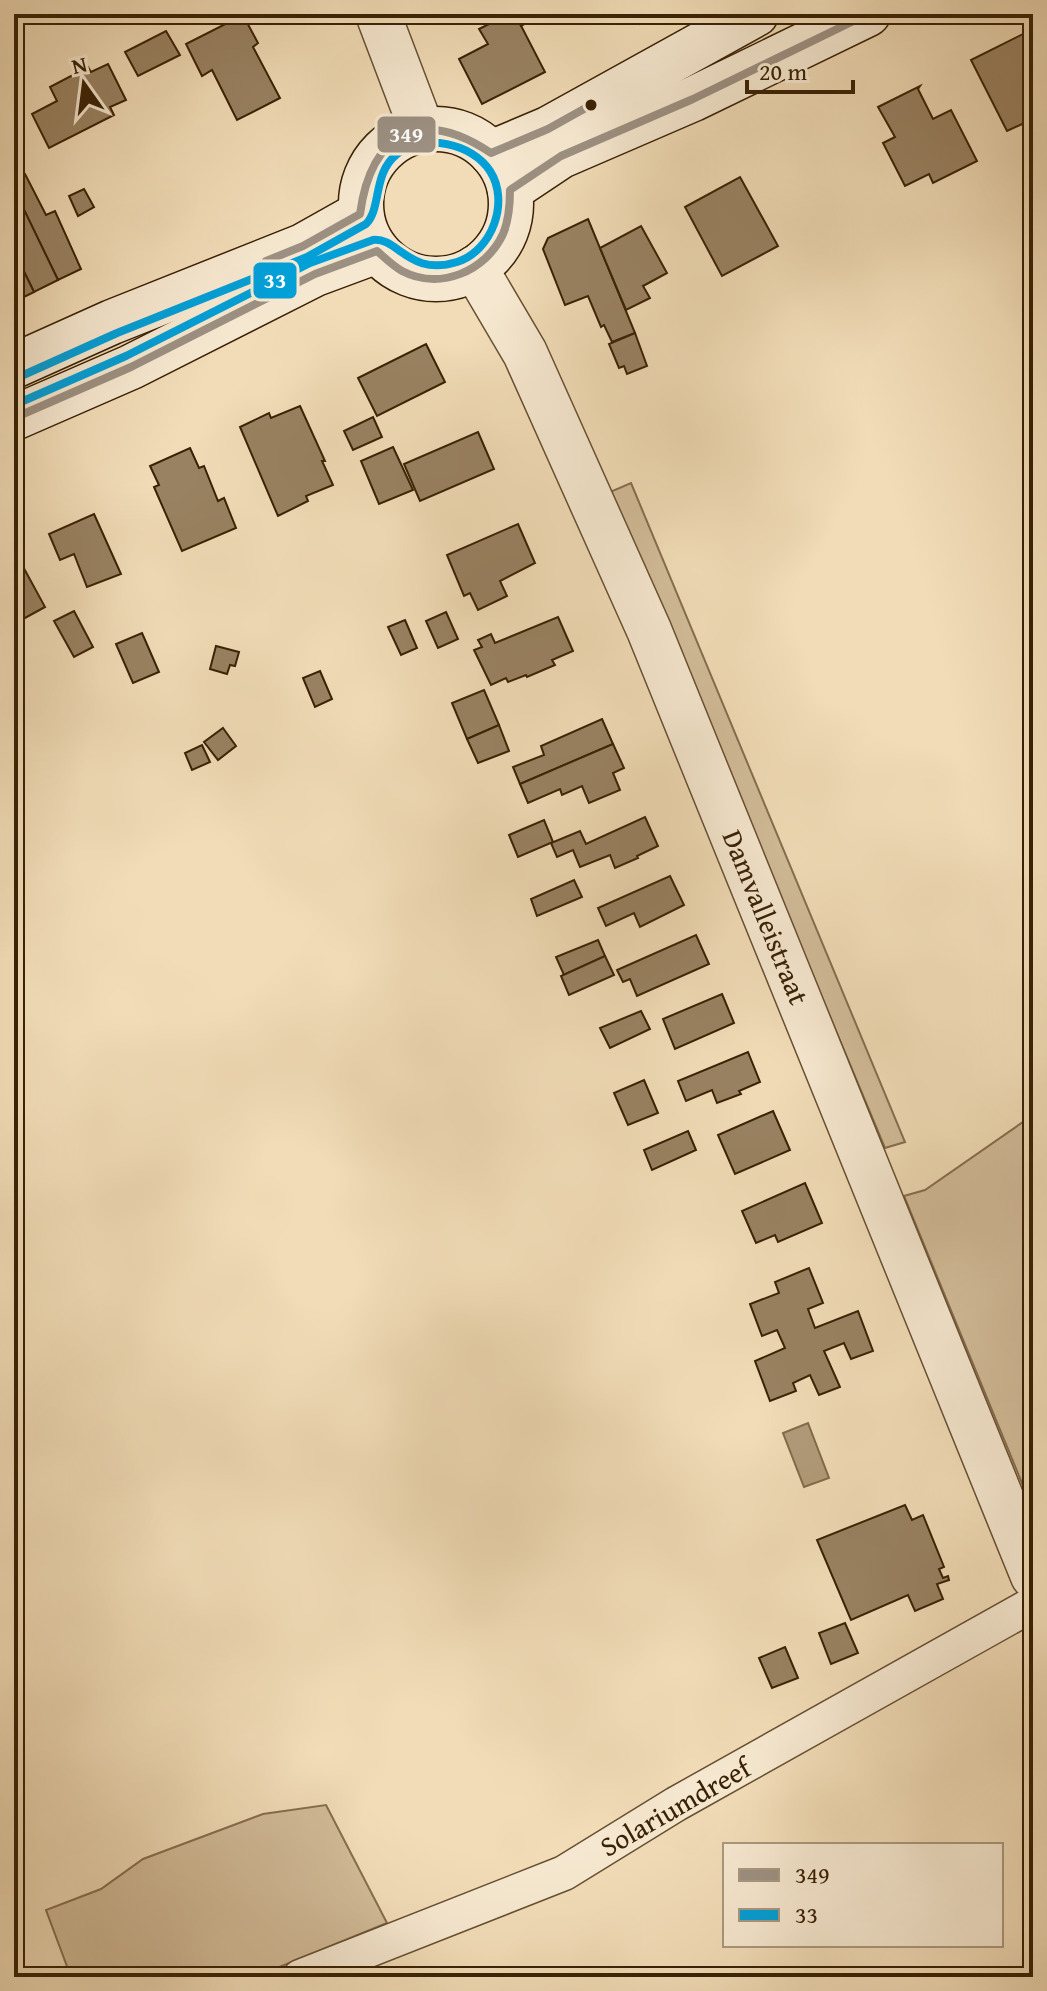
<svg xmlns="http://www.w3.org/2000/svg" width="1047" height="1991" viewBox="0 0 1047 1991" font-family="'Gentium Book Plus',serif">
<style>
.green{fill:#d2bc99;stroke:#866e4f;stroke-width:2}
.water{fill:#b29c7a;stroke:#826b4b;stroke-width:2}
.building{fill:#998262;stroke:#392105;stroke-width:2}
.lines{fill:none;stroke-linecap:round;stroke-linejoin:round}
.minor-casing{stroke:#675032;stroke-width:37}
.tertiary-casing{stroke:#675032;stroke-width:47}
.secondary-casing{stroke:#392105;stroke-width:47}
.minor{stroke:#f6e8d0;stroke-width:34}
.tertiary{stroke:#f6e8d0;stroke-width:44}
.secondary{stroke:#f6e8d0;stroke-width:44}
.bus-1-casing{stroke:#f6e8d0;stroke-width:14}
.bus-2-casing{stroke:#f6e8d0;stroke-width:14}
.bus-1{stroke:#9c9082;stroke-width:8}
.bus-2{stroke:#039fd7;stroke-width:8}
.bus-dot{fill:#392105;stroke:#f6e8d0;stroke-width:3}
.labels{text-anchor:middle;stroke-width:8;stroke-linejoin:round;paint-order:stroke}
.street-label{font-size:28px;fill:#392105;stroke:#f6e8d0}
.line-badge{stroke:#f6e8d0;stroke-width:3}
.badge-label{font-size:22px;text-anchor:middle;font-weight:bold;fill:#fff}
</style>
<rect width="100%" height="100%" fill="#f1dcb7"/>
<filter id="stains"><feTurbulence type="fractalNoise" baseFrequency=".0025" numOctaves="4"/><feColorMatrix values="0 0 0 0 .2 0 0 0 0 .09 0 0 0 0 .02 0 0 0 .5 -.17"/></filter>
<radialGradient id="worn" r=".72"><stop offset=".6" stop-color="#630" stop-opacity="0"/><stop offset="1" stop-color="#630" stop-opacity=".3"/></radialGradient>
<g class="green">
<polygon points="631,483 905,1142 885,1148 610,492"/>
<polygon points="1033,1115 1033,1510 904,1196 925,1190"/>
<polygon points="326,1805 387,1923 255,1977 71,1977 46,1910 101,1889 143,1859 263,1814"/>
</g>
<polygon class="water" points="808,1423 829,1478 804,1487 783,1433"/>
<g class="building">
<polygon points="509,14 515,14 545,72 482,104 459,59 488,44 479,29"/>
<polygon points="515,14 532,14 534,19 521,26"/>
<polygon points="635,14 659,14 640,24"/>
<polygon points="243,15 258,43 253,47 280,98 237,120 212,70 202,76 186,44"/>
<polygon points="1033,29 1033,119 1007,131 971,60"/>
<polygon points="166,31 180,55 138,76 125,52"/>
<polygon points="108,64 126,100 110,107 114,115 49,148 32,114 57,101 50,87 88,67 91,72"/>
<polygon points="920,86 918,89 933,119 951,110 977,161 933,183 929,174 905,186 883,143 895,137 878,107"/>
<polygon points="25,174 46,215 55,211 81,269 58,280 14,190 14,180"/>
<polygon points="740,177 778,246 722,276 685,207"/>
<polygon points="84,189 94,207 78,216 69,196"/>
<polygon points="17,195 58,280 34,292 14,251 14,246 19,243 14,233 14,197"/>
<polygon points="588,219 635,333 612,342 604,325 601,327 588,296 565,305 543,249 548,238"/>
<polygon points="641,226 667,273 643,286 650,298 626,310 600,248"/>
<polygon points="14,251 34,292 14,302"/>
<polygon points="635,333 647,366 627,374 624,366 619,368 609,344"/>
<polygon points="426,344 445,382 377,416 358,378"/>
<polygon points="300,406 325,461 322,461 333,485 306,496 308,501 278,516 240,427 269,413 271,418"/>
<polygon points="373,417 382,437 353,450 344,431"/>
<polygon points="478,432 494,469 420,501 404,464"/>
<polygon points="393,447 413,490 379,504 361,461"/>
<polygon points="190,448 199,468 204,466 218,501 224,498 236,528 182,551 154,487 159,485 150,466"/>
<polygon points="94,514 121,574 87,587 74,554 60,560 49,534"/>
<polygon points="518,524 535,563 500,581 507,596 478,610 470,593 464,596 447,555"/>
<polygon points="14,550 45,607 14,624"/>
<polygon points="74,611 93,647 74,657 54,621"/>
<polygon points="446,612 458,639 438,648 426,621"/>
<polygon points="558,617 573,651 552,660 555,665 527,677 526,675 508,682 506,678 491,685 474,650 482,647 478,640 491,634 495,643"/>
<polygon points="405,620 417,648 401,655 388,627"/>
<polygon points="142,633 159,672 133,683 116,644"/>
<polygon points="216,646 239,652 235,666 230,665 227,674 210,669"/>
<polygon points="320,671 332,699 315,707 303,678"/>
<polygon points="484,690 499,725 467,739 452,703"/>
<polygon points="602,719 613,744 520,784 513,767 544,755 541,746"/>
<polygon points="499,725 509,751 478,763 467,739"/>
<polygon points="223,728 236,746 218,760 204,742"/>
<polygon points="613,744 624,768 613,773 620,790 589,803 582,786 562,795 560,789 528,803 520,784"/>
<polygon points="202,745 210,762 192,770 185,753"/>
<polygon points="645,817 658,846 637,856 638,858 615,868 610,855 580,867 573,850 557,857 551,843 580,831 586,844"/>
<polygon points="544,820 553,842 518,857 509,835"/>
<polygon points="670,876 684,905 640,927 634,913 606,926 598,908"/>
<polygon points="574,880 582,897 537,916 531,899"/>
<polygon points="696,935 709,964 637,996 630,979 623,982 617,970"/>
<polygon points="598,940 605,956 564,975 556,957"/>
<polygon points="605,956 614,975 569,995 561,976"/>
<polygon points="722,994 734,1023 675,1049 663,1019"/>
<polygon points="641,1011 650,1029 610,1048 600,1028"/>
<polygon points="748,1052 760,1082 739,1091 741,1094 717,1103 712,1090 686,1101 678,1081"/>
<polygon points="644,1080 658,1113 628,1125 614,1093"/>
<polygon points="773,1111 790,1150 735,1174 718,1135"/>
<polygon points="688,1131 696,1150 652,1170 644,1150"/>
<polygon points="805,1183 822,1223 778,1242 775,1235 756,1243 742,1211"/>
<polygon points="809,1268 823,1303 808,1309 815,1328 858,1311 873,1351 851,1359 844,1343 824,1351 840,1387 819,1395 810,1375 793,1383 796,1391 770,1401 755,1361 785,1348 777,1330 762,1336 750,1304 779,1293 775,1282"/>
<polygon points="905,1505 912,1520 923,1515 944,1567 939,1569 943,1578 948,1576 949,1580 937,1584 943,1599 915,1611 908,1595 851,1620 817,1540"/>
<polygon points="845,1623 858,1653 831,1664 819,1633"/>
<polygon points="785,1647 798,1678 772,1688 759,1658"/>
</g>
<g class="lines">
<g class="minor-casing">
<polyline id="minor" points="300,1977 564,1873 676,1804 1033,1604"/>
</g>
<g class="tertiary-casing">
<g id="tertiary">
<polyline points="378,14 422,130"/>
<polyline points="475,268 525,353 649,630 1033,1576"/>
</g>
</g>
<g class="secondary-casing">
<g id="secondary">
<circle cx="436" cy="204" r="75"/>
<polyline points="491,153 548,129 756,14"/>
<polyline points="510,190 561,156 693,99 868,14"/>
<polyline points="14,366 112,322 303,246 360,214"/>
<polyline points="14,418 131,367 315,274 377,251"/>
</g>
</g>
<use href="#minor" class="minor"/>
<use href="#tertiary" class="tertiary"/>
<use href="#secondary" class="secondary"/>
<g class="bus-1-casing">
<g id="bus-1">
<path d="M266,261L303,246L360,214C371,133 421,106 491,153L548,129L591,105"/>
<path d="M14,418L131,367L315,274L377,251C385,258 393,266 402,271C440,291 486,271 503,234C509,220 510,205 510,190L561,156L693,99L868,14"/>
</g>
</g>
<g class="bus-2-casing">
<path id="bus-2" d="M14,405L126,356L310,263L373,240C398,237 409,277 457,262C492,251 510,202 490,171C472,143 424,133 397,154C372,174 382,208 366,224L307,257L117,333L19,377"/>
</g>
<use href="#bus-1" class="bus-1"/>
<use href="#bus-2" class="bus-2"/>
</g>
<circle class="bus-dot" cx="591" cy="105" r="7"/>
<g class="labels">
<g class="street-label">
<text transform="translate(766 917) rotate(68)" y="10">Damvalleistraat</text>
<text transform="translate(675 1807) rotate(-30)" y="10">Solariumdreef</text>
</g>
</g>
<g class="line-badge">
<rect x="376" y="115" width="61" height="39" rx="8" fill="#9c9082"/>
<rect x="252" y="261" width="46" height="39" rx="8" fill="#039fd7"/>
</g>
<g class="badge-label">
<text x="406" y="142">349</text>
<text x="275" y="288">33</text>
</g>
<rect width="1047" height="1991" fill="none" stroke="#f1dcb7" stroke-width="48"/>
<rect x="16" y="16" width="1015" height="1959" fill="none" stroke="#392105" stroke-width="4"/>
<rect x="24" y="24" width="999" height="1943" fill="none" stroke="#392105" stroke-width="2"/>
<rect x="723" y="1843" width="280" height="104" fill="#f6e8d0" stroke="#aa987f" stroke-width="2"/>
<rect x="739" y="1869" width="40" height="12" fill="#9c9082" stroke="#aa987f" stroke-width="2"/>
<text x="795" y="1883" font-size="24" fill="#392105">349</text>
<rect x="739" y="1909" width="40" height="12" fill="#039fd7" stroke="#aa987f" stroke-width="2"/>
<text x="795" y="1923" font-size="24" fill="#392105">33</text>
<g transform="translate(84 84) rotate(346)" stroke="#f6e8d0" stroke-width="6" paint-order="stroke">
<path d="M0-6L14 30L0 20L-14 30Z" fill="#392105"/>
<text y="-12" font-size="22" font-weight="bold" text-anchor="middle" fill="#392105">N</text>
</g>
<path d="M747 80v12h106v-12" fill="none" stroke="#392105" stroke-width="4"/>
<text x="759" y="80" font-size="24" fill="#392105" stroke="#f6e8d0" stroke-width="6" paint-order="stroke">20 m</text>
<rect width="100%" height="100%" filter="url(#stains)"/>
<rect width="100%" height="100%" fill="url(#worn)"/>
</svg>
